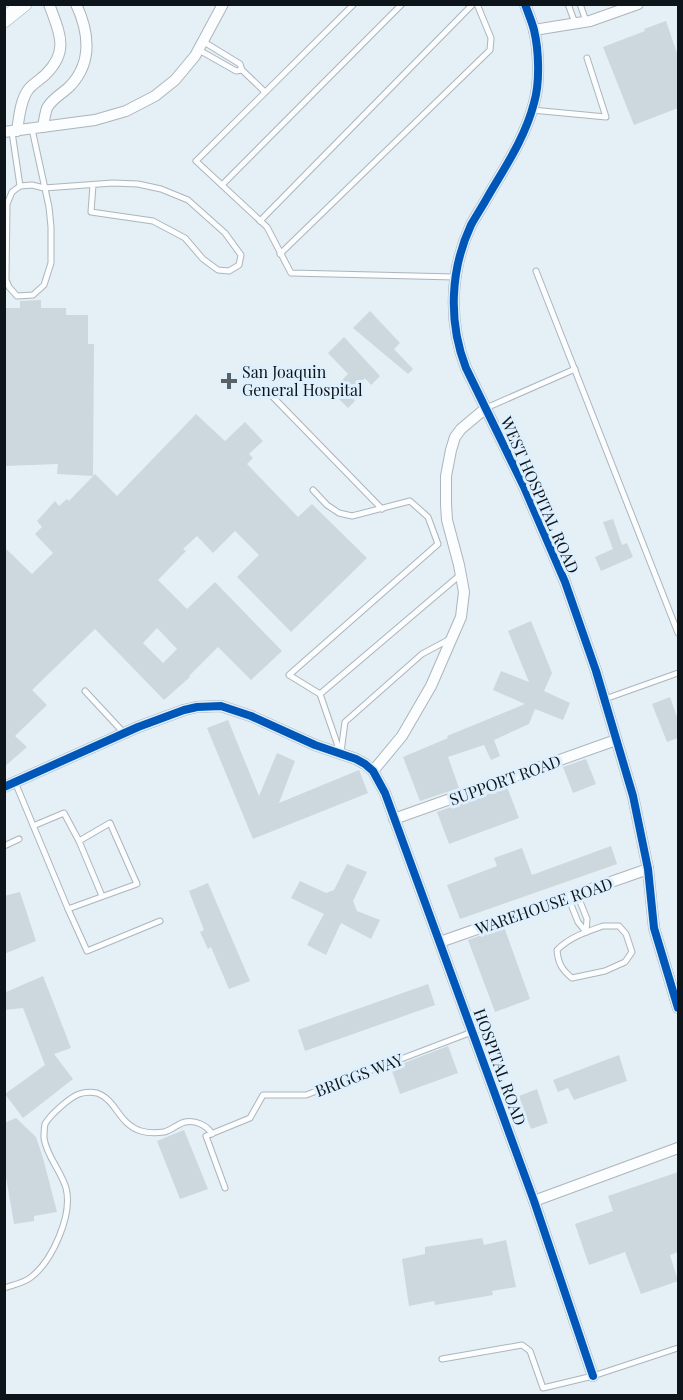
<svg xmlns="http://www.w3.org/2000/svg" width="683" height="1400" viewBox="0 0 683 1400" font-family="'Playfair Display',serif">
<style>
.building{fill:#ccd7de;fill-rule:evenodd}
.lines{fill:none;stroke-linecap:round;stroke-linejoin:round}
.lane-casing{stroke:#adb5bc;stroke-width:7}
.street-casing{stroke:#adb5bc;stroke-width:12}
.secondary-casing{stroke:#adb5bc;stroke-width:16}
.lane{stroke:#fbfdfe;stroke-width:5}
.street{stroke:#fbfdfe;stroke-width:10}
.secondary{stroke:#fbfdfe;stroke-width:15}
.cycleway-casing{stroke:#def0fd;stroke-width:11}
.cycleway{stroke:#0057b8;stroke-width:8}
.poi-dot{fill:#596167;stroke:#def0fd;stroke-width:2}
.labels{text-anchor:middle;stroke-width:6;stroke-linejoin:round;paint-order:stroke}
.poi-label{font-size:16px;fill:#0d141a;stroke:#def0fd;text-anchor:start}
.street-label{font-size:16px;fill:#0d141a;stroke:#def0fd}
</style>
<rect width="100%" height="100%" fill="#e5eff6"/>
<g class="building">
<polygon points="666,21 678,56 678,108 634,125 603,47 645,31 644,29"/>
<polygon points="41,300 41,308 66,308 66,315 88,315 88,344 94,344 93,476 57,474 58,464 4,466 4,308 20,308 20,301"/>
<polygon points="370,311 400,343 394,349 413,369 408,374 353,328"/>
<polygon points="344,337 380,376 371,385 365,378 349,394 355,401 348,408 331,391 348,374 328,353"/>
<path d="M196,414L225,441L245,422L263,441L249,454L253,458L247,464L298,517L312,504L367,558L291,632L237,577L259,555L235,531L213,553L197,536L183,549L186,551L158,580L187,609L215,582L282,651L251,680L218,647L189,676L190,677L164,700L95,629L32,690L47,705L15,736L27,747L4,767V547L32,574L53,553L35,534L42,527L37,521L55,501L59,506L67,499L69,501L95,474L117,496ZM157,628L177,649L163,663L143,643Z"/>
<polygon points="613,519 622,545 627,543 633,557 601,571 595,557 613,549 603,522"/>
<polygon points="531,621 552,673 544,691 570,703 563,720 535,709 529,724 494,740 500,756 491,760 484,745 448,757 459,788 420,801 403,757 448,738 447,736 525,704 493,690 501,671 529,682 508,631"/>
<polygon points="670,697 678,720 678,738 667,742 652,704"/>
<polygon points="228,720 259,796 277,753 295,761 279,803 359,770 368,793 253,839 207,728"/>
<polygon points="586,759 596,784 573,793 563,767"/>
<polygon points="507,787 519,818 449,844 437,812"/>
<polygon points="611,846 617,864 460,919 447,885 497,866 494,858 522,848 532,875"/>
<polygon points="347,864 367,872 353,901 357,911 380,920 371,939 341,923 326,955 307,945 324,914 291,898 300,881 326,893 334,890"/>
<polygon points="208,883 250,981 229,989 211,947 208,949 200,932 204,930 189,891"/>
<polygon points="20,892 36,941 4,954 4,896"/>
<polygon points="504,927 530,999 495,1012 468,940"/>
<polygon points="43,976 71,1048 54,1054 73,1079 23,1118 5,1094 45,1065 23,1008 4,1010 4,993"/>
<polygon points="428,984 435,1005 305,1051 298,1030"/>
<polygon points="448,1046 458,1073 400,1094 391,1068"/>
<polygon points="619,1055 627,1081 574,1100 568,1088 558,1092 553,1080"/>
<polygon points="537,1089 548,1123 531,1129 519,1096"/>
<polygon points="16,1118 36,1137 43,1158 57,1212 34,1216 34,1221 14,1224 4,1165 4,1123"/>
<polygon points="184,1130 208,1189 180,1199 157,1141"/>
<polygon points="678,1172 678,1252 670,1255 678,1281 641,1294 625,1252 589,1265 575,1224 613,1211 608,1196"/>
<polygon points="482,1238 484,1245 506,1240 516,1287 492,1291 493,1295 435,1305 434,1301 409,1306 402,1259 425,1254 425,1247"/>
</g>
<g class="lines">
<g class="lane-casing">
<g id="lane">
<polyline points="354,4 196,161 267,227 291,273 455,277"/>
<polyline points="568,4 575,23"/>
<polyline points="580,4 586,21"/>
<polyline points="204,42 240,64 242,70 265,92"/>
<polyline points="199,50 236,71 242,70"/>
<polyline points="532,110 606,117 587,58"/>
<polyline points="32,129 49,207 51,227 51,263 44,285 33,295 17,296 9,287 6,280 7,204 12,192 20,186 32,185 44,188 113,183 138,184 161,189 188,200 225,233 241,255 239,265 229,271 218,270 203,259 185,238 153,221 91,212 93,185"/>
<polyline points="12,132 20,186"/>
<polyline points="222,185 402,4"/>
<polyline points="260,221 473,4"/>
<polyline points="280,254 490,50 491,38 477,4"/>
<polyline points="536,271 678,633"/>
<polyline points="271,395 382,509"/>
<polyline points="486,408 575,369"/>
<polyline points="313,490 327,505 339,513 352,516 410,501 428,517 438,544 289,675 320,694"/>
<polyline points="85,691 124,733"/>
<polyline points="605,699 678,673"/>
<polyline points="340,752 320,694 460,575"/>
<polyline points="341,752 345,722 422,654 450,639"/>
<polyline points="15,782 68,909 137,884 110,823 79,841 64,813 33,826"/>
<polyline points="79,841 102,896"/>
<polyline points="4,846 19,839"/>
<polyline points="577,894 587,919 586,932"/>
<polyline points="568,897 578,922 586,932"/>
<polyline points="68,909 87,951 160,921"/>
<path d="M603,926H619L626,934L632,952L625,962L605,971L572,978C562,970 558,963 557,950C570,937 586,932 603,926Z"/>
<polyline points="225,1188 206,1136 250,1118 263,1095 306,1095 472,1032"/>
<path d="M4,1288C13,1285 23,1283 30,1278C52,1262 73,1215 66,1188C61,1171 46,1155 44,1138C44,1133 44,1129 45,1124C50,1115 69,1098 79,1094C85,1092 91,1092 97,1093C117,1100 118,1124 141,1131C148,1133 157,1133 164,1132C172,1130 177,1124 185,1122C195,1120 207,1125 212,1134"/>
<polyline points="442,1359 522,1345 530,1351 543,1388 593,1376 678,1348"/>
</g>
</g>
<g class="street-casing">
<g id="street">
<path d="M525,4C528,13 532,22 534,30C539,51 540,83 534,103C525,138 505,167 487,198C482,207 476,216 471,225C450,270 448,322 466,368L524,487L565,582L596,671L633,796L648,869L654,928L678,1008"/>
<polyline points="534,30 590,21 638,4"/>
<path d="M43,127C44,121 45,114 47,108C52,98 64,93 71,85C93,61 89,32 76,4"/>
<path d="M17,131C19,119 20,101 28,90C32,84 40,80 46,74C70,50 59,32 49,4"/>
<polyline points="4,132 95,120 126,111 155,96 175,80 195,56 223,4"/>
<polyline points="373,771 402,736 431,686 461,617 464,592 459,565 447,520 446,504 446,476 451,450 455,437 461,429 486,408"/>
<polyline points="4,787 138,727 184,710 197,707 221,706 251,716 315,745 356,759 365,764 373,771 385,793 534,1201 593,1376"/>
<polyline points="394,819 616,740"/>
<polyline points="440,942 648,869"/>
<polyline points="534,1201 678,1148"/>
</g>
</g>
<g class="secondary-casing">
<polyline id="secondary" points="4,20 24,4"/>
</g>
<use href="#lane" class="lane"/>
<use href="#street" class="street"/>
<use href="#secondary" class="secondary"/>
<g class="cycleway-casing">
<g id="cycleway">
<path d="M525,4C528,13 532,22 534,30C539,51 540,83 534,103C525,138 505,167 487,198C482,207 476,216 471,225C450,270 448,322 466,368L524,487L565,582L596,671L633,796L648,869L654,928L678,1008"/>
<polyline points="4,787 138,727 184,710 197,707 221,706 251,716 315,745 356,759 365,764 373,771 385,793 534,1201 593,1376"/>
</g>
</g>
<use href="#cycleway" class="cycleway"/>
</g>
<path class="poi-dot" d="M226 372h6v6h6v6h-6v6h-6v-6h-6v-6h6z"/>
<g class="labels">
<g class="poi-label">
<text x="242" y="378">San Joaquin<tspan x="242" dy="18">General Hospital</tspan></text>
</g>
<g class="street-label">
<text transform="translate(540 495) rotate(66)" y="6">WEST HOSPITAL ROAD</text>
<text transform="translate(505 780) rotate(-20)" y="6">SUPPORT ROAD</text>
<text transform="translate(544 906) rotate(-19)" y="6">WAREHOUSE ROAD</text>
<text transform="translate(500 1067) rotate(70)" y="6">HOSPITAL ROAD</text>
<text transform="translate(359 1075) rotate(-21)" y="6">BRIGGS WAY</text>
</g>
</g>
<rect width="683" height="1400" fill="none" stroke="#0d141a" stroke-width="12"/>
</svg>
